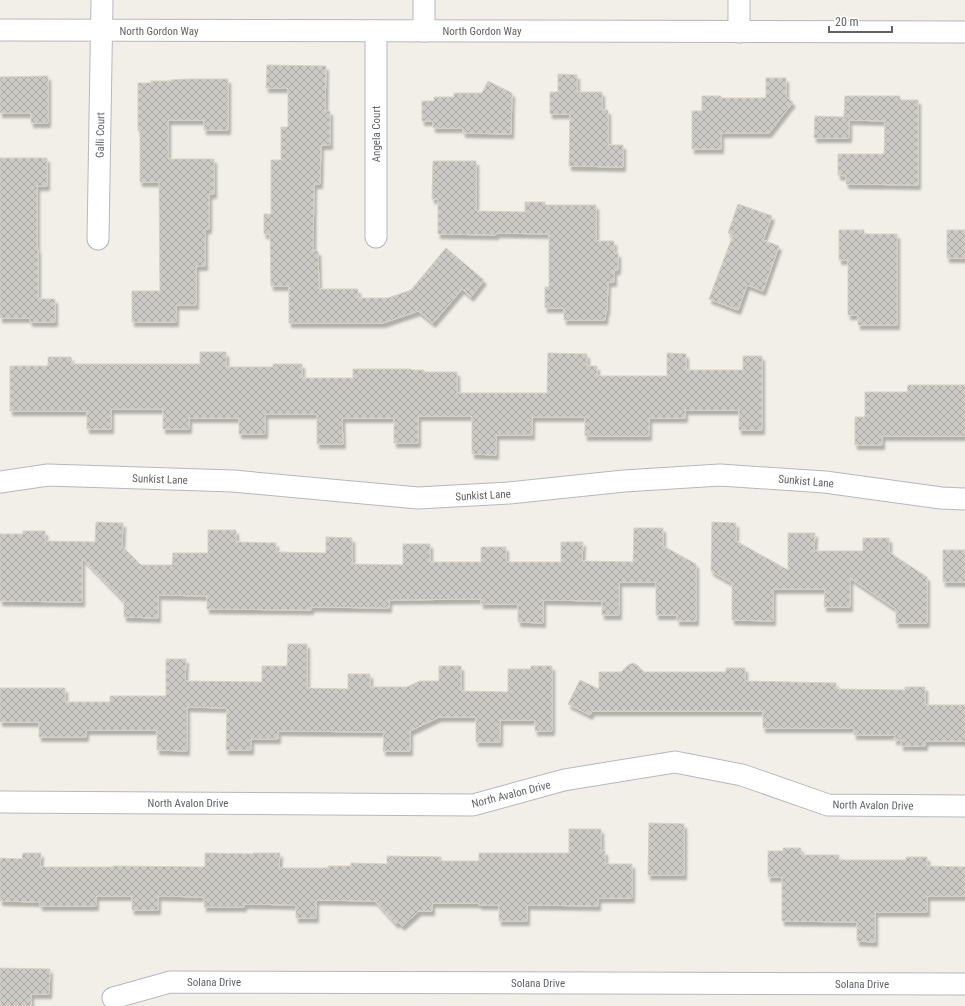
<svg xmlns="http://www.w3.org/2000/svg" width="965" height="1006" viewBox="0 0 965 1006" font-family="'Roboto Condensed',sans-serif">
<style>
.building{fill:url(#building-cross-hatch);stroke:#d6d1c6;filter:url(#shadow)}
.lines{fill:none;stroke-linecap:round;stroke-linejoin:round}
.street-casing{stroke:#b5b8bc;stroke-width:23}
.street{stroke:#fff;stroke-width:21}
.labels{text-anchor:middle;stroke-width:3;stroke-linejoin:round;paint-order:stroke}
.street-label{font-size:11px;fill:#5f6368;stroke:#fff}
</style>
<defs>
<pattern id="building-cross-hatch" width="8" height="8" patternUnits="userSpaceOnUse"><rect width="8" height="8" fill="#cccac5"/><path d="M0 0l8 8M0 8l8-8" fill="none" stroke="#a9a8a4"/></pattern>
<filter id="shadow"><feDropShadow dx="2.5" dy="4.5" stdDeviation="1" flood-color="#0004"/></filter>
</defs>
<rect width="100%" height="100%" fill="#f1efe8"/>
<g class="building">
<polygon points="267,65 326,66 325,111 330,111 330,145 321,145 320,184 314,184 313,251 318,251 319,289 358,289 358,298 388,298 411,290 446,248 484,280 471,297 462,289 433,323 418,311 383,323 289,323 289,286 271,286 270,234 264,234 264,214 271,214 271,160 281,160 281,127 288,127 288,88 266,88"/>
<polygon points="558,74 577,75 577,92 602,92 602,110 608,110 608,145 623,145 623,167 569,166 570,114 550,114 550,92 558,92"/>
<polygon points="48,76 48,123 31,123 31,113 0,113 0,77"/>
<polygon points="766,78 786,78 786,97 793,102 769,133 721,133 721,149 692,149 692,111 702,111 702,96 721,96 721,98 766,98"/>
<polygon points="187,79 228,79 228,130 204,130 204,120 168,120 168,159 214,159 214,194 209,194 209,229 205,229 205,266 196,266 196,305 176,305 176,322 132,322 132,291 160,291 159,182 140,182 140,131 138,131 138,83 151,83 151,81 171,81 171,80"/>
<polygon points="488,81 512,93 511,134 463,133 463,128 433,128 433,121 422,121 422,101 434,101 434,97 454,97 454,93 482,93"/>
<polygon points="845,96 900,96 900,100 918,100 918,185 846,184 846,176 838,175 838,154 884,154 885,121 849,120 849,138 814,138 815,116 844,117"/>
<polygon points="0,158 47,158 47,186 37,186 37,249 38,249 38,299 55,299 55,322 30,322 30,318 0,318"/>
<polygon points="433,161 476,161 476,211 525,212 525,202 545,202 545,205 596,205 596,241 614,241 614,253 618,253 618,270 614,270 614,282 608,282 607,311 606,311 605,320 564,320 564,308 545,308 545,287 549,287 549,234 496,233 496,235 438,234 438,199 432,199"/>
<polygon points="738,204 772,216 763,240 779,246 763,291 747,285 738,310 709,299 733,235 728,233"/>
<polygon points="839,230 864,230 864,234 897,234 897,325 858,325 858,315 848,315 848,260 839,260"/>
<rect x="947" y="230" width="18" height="28"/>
<polygon points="200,352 226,352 226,367 273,367 273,364 302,364 302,378 353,378 353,369 411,369 411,370 424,370 424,372 457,372 457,393 547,393 548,353 587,354 587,366 597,366 597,376 667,376 667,353 686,354 686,370 743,370 743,356 762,356 762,430 739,430 739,410 685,410 685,418 649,418 649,436 585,436 585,417 532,417 532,435 496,435 496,455 472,454 472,416 418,416 418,443 394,443 394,418 342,418 343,444 317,444 317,414 265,414 265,434 239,434 239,418 189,418 189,429 163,429 163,409 111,409 111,429 87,429 87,411 10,411 10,366 48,366 48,357 71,357 72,364 200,364"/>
<polygon points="908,385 965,385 965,436 882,436 882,445 855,445 855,417 865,417 865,392 907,392"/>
<polygon points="96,522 123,523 122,546 141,565 172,565 173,553 208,553 208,530 236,530 236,542 276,543 276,552 326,553 326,537 352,538 352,564 403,565 403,544 430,544 430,562 481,562 481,547 506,547 506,562 561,562 561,542 583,542 582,561 633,562 634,528 663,528 663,546 696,564 696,621 677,621 677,615 656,615 656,582 619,582 619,615 602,615 602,601 543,600 543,623 518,622 518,604 481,604 481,599 389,600 389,608 311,607 311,610 207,609 207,596 158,595 158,618 124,617 124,601 82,558 82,602 0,601 0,534 23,534 23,531 45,531 45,541 95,542"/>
<polygon points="712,522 736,523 736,541 788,570 788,533 815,533 814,551 863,551 863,538 889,538 889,552 927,577 927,623 896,623 896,609 850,578 850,607 824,607 825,589 773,589 773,621 732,620 732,583 711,571"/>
<rect x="943" y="550" width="22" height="32"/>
<polygon points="288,644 307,644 307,688 348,689 348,674 370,674 370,687 407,687 420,681 439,681 439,666 461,666 461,691 508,692 508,669 531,669 531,666 552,666 552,731 535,731 535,720 500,720 500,742 476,742 476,717 439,717 410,731 410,751 383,751 384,732 278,731 278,739 251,739 251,750 226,750 227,708 187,707 187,751 157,750 157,730 86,730 86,737 39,737 39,722 0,722 0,688 65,688 65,702 110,702 110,696 166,696 166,659 186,659 185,681 262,682 262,666 287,666"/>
<polygon points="633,663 637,665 644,672 726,672 726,668 745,668 745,681 836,683 836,689 905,690 905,687 925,687 925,705 965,705 965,741 925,741 925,746 901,746 901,740 894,740 895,735 854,735 854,728 763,728 763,711 592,711 590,715 568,704 580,680 599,689 599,672 621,672 628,665"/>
<polygon points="649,823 684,824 684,875 648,875"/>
<polygon points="569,829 601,829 601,851 605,851 605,864 632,864 632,898 598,898 598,906 527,905 527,921 499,921 499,905 479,905 479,903 432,903 432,911 419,911 402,926 398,922 396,924 375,901 316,900 316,918 296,918 296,905 244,904 244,907 204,907 204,897 158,896 158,910 132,910 132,896 96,896 96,906 40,906 40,902 0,901 0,858 22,859 23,853 41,853 40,867 113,867 113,866 205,867 205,853 253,854 253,853 280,853 279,868 328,868 328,866 351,866 351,863 387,864 387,856 441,857 441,861 479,861 479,853 569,853"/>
<polygon points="783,848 801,848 801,855 839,855 839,860 906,860 906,857 927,857 927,866 965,867 965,896 927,896 927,912 875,912 875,942 857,941 857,922 782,921 782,877 768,877 768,851 783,851"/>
<polygon points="0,968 50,969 49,994 31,994 31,1006 0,1006"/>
</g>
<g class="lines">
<g class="street-casing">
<g id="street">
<polyline points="739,0 739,32"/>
<polyline points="0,30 965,32"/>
<polyline points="376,31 376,237"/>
<polyline points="424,31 424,0"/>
<polyline points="98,239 102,0"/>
<polyline points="0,482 48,475 233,481 418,498 509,493 624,481 720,475 825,482 941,498 965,499"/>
<polyline points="0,802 473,805 564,780 675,762 742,775 828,805 965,806"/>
<polyline points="113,998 170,982 965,984"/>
</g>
</g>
<use href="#street" class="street"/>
</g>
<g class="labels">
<g class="street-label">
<text x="159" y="35">North Gordon Way</text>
<text x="482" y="35">North Gordon Way</text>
<text transform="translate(376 134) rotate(-90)" y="4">Angela Court</text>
<text transform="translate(100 135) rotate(-89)" y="4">Galli Court</text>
<text transform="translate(160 479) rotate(2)" y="4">Sunkist Lane</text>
<text transform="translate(806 481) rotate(5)" y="4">Sunkist Lane</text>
<text transform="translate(483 495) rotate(-3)" y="4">Sunkist Lane</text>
<text transform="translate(511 794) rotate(-14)" y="4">North Avalon Drive</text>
<text x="188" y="807">North Avalon Drive</text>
<text transform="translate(873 805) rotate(1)" y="4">North Avalon Drive</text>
<text x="214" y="986">Solana Drive</text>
<text x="538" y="987">Solana Drive</text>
<text x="862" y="988">Solana Drive</text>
</g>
</g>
<path d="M829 26v6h63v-6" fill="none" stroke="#5f6368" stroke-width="2"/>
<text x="835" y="26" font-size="12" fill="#5f6368" stroke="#ffffff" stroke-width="3" paint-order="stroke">20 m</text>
</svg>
